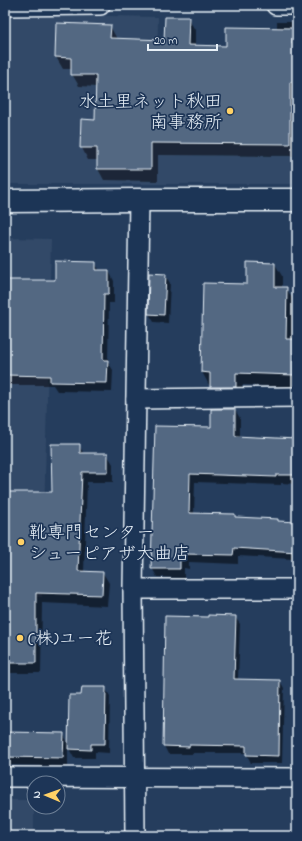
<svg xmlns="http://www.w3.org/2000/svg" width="302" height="841" viewBox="0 0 302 841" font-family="'Indie Flower','Klee One',sans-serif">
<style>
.built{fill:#334a68}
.shadow{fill:#0007}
.building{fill:#536782;stroke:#e8f1f8}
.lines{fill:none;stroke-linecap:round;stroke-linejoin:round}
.minor-casing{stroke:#e8f1f8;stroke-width:22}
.tertiary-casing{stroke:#e8f1f8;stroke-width:25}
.minor{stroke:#1d3557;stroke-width:19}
.tertiary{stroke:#1d3557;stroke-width:22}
.poi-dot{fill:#ffd166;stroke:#1d3557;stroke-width:1.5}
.labels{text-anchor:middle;stroke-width:3.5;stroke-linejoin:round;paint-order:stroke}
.poi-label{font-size:18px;fill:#e8f1f8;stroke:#1d3557;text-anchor:start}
</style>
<rect width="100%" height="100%" fill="#253d5d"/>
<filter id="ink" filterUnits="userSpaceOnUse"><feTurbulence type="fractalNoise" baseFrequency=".025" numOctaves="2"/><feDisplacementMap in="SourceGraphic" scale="8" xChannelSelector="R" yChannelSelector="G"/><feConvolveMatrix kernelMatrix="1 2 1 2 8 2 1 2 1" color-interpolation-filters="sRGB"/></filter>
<g filter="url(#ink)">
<g class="built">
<polygon points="5,14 158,17 157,84 297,86 297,184 5,184"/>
<polygon points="5,238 51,239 42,597 5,598"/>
<rect x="5" y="800" width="29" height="36"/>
</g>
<g class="shadow">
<polygon points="188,18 195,30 195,47 227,47 277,29 277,22 297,22 297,127 296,127 296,156 158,155 158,181 104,180 98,169 98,160 88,160 82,148 96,121 97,87 79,86 72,74 72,69 63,69 56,57 110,26 117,39 165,41"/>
<polygon points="95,263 100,271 109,271 114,281 114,303 109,303 108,362 113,370 112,392 57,391 53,385 5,385 5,281 56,281"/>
<polygon points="275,264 282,276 282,288 286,288 294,301 293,340 294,340 297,345 297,387 242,385 242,399 219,399 211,387 211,385 209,385 202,372 204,284 248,285"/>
<polygon points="165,275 170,283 168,323 154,322 149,314"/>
<polygon points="235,410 240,418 240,437 293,439 293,436 297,436 297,484 281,483 281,485 195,482 194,514 234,515 236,518 279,522 297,523 297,563 294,563 292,559 238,556 238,564 189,562 189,569 184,568 184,578 157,577 152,568 156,427 212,428"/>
<polygon points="79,445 84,454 107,454 113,464 113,482 87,482 84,572 103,573 109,583 107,606 42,603 41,673 5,673 5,493 53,493"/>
<polygon points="235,617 240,624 238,680 280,681 284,688 282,763 251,763 247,755 247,753 193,753 193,754 168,754 164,746 209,618"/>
<polygon points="105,688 110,696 109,753 95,752 95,758 74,758 68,747 68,766 5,765 5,731 12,731 13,733 63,734 69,744 82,696"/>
</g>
<g class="building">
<polygon points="165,17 189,17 188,45 226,46 226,27 293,28 292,44 297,44 297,82 290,82 290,144 151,143 151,169 97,169 97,148 80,148 81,119 95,120 96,75 71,75 71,58 55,57 56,23 111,25 110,38 164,40"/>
<polygon points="55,261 96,262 96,270 109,270 109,294 104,294 103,360 108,360 107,383 50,382 50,376 5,375 5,280 55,280"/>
<polygon points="247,262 275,263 275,287 287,287 286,339 295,339 294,375 236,373 236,387 210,387 210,373 201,372 203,283 247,284"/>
<polygon points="149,273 166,274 164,315 148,314"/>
<polygon points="211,409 235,409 235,436 297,439 297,475 276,475 276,477 190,474 189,513 235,514 235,517 278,519 278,521 297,522 297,552 234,548 233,555 184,554 184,560 180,560 180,569 151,569 155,426 211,427"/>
<polygon points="51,444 80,444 80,453 108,453 108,472 82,472 78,571 103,572 102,595 36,593 36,663 5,663 5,492 52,492"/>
<polygon points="208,615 236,616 234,679 280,680 279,756 246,755 246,746 189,745 189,747 163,746 165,616 208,617"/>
<polygon points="82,687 106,687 105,744 91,744 91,750 68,749 69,695 81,695"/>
<polygon points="5,732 64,733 63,758 5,757"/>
</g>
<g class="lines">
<g class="minor-casing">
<g id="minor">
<polyline points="276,5 297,5"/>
<polyline points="5,6 100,5"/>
<polyline points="136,399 297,397"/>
<polyline points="133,589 297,589"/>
<polyline points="5,777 297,778"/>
<polyline points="135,836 133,589 139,200"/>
</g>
</g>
<g class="tertiary-casing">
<polyline id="tertiary" points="5,201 139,200 297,200"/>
</g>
<use href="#minor" class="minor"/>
<use href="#tertiary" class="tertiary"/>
</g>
</g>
<g class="poi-dot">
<circle cx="230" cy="111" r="4"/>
<circle cx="21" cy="542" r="4"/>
<circle cx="20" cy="638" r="4"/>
</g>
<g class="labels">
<g class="poi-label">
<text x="222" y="107" text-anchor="end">水土里ネット秋田<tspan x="222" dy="21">南事務所</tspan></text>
<text x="29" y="538">靴専門センター<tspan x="29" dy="21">シューピアザ大曲店</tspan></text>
<text x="28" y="644">(株)ユー花</text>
</g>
</g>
<rect width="302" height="841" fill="none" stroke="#1d3557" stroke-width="20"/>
<rect x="10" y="10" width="282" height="821" fill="none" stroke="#e8f1f8" stroke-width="1.5" filter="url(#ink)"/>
<g transform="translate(46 795) rotate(272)"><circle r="19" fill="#1d3557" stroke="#6e8097"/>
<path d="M0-3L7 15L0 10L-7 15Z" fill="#ffd166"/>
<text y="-6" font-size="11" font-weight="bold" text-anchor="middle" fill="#e8f1f8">N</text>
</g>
<path d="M148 44v6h69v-6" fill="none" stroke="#e8f1f8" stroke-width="2"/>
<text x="154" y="44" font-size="12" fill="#e8f1f8" stroke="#1d3557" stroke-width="3" paint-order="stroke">20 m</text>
</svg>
